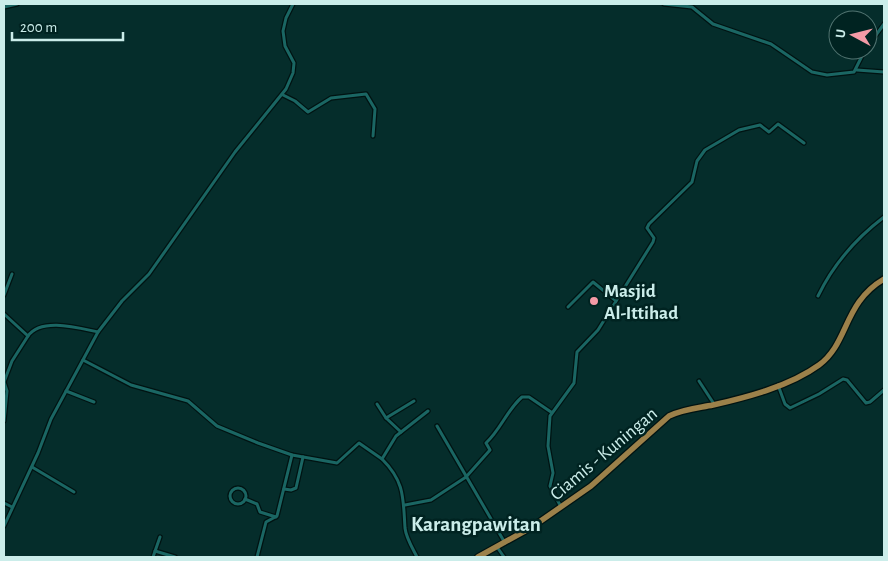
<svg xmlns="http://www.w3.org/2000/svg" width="888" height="561" viewBox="0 0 888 561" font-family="'Alegreya Sans',sans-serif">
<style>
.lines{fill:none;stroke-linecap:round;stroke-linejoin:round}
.minor-casing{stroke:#001312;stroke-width:5.5}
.trunk-casing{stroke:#001312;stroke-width:8}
.minor{stroke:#1a6663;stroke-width:3}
.trunk{stroke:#9c814a;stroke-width:5.5}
.poi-dot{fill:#f49aa6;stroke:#002321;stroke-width:2}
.labels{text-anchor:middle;stroke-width:5;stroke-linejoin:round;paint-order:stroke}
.poi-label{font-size:19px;font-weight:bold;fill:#cbedea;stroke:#002321;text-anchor:start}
.street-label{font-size:19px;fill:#cbedea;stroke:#002321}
.quarter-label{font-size:21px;font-weight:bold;fill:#cbedea;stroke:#002321}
</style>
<rect width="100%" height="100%" fill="#052d2b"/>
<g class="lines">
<g class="minor-casing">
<g id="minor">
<polyline points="664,4 692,7 713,24 771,44 812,72 827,75 854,72 865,50"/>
<polyline points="4,7 17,4"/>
<polyline points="868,46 884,24"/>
<polyline points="857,70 884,72"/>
<polyline points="283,95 295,101 308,112 331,98 366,94 375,109 373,136"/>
<polyline points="4,295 12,274"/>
<path d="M818,296C834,263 855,239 884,217"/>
<polyline points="568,307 593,282 615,300"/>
<path d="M4,314L28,336C41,317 79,328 98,332"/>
<polyline points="83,360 131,385 188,401 217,426 258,443 292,455 337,463 359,443 382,459"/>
<polyline points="699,381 714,404"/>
<polyline points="4,382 12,361 28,336"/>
<polyline points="4,382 7,391 4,421"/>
<polyline points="778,385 785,404 790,408 819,394 843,379 847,380 866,403 870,402 884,390"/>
<polyline points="66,391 94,402"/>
<polyline points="377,404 386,418"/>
<polyline points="437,426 505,543"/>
<polyline points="401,432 386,418 414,401"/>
<polyline points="32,467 74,492"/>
<circle cx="238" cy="496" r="8"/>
<polyline points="284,489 291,490 296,488 303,457"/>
<polyline points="245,499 257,504 260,512 276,517"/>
<polyline points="4,503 12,507"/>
<path d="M405,505L431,500L466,477L490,450L486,443C501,429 507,410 522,397H529L551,412"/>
<polyline points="561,507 550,486 553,473 548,446 550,416 574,383 577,352 598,330 653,242 654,238 647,228 649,224 692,182 697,161 705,150 739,130 760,125 769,132 778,124 804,143"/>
<polyline points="4,526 38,453 51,419 98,332 122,301 149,274 235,152 286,89 293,73 294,63 285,46 283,31 286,18 293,4"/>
<polyline points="497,547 504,557"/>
<polyline points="155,551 175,557"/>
<polyline points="153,557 160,537"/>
<polyline points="257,557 266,522 277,516 292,455"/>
<path d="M417,557C413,549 406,538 405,528C403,498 405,482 382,459L396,436L428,411"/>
</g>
</g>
<g class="trunk-casing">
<path id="trunk" d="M478,557L532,527L591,486L669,416C683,409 698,408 713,405C748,397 790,386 819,365C849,343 843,303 884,279"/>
</g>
<use href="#minor" class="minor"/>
<use href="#trunk" class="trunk"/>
</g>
<circle class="poi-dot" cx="594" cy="301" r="5"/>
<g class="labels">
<g class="poi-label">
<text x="604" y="297">Masjid<tspan x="604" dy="22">Al-Ittihad</tspan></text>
</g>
<g class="street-label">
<text transform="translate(603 453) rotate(-40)" y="7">Ciamis - Kuningan</text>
</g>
<g class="quarter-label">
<text x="476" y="531">Karangpawitan</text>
</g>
</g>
<rect width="888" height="561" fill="none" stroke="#cbedea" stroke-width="10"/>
<g transform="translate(853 35) rotate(277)"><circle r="24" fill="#002321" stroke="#517471"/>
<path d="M0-4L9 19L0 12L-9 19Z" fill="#f49aa6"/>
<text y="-8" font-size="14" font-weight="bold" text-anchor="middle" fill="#cbedea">U</text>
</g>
<path d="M12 32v8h111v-8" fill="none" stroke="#cbedea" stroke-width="2.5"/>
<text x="20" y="32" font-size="15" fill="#cbedea" stroke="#002321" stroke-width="4" paint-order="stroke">200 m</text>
</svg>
